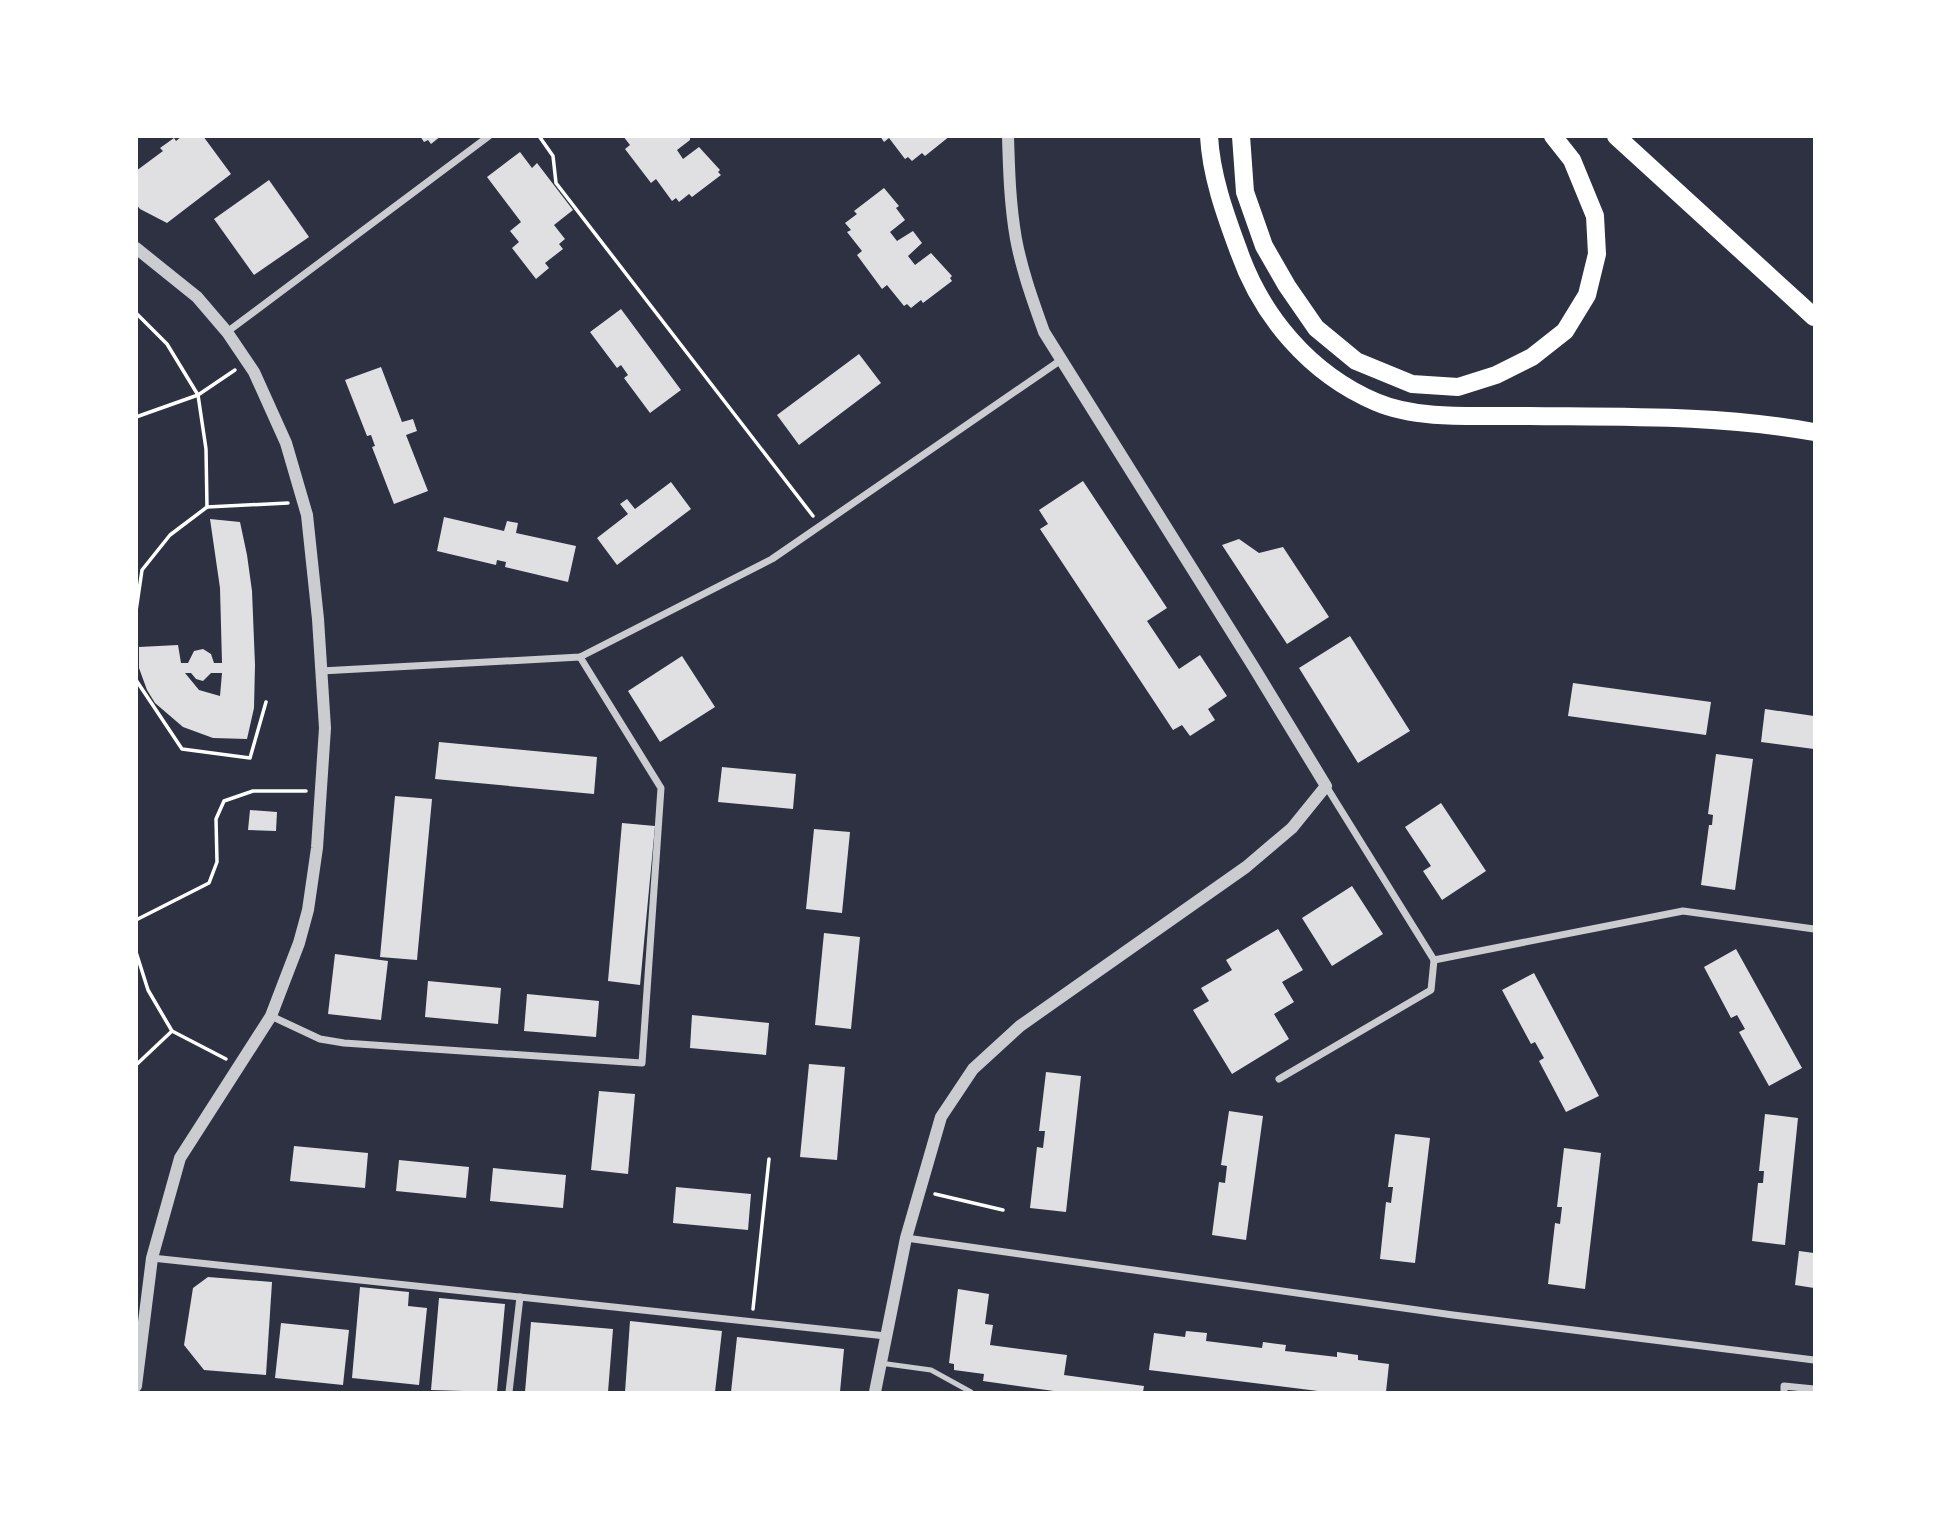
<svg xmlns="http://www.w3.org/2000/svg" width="1951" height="1529" viewBox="0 0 1951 1529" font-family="'Varela Round',sans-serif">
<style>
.building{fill:#e0e0e3;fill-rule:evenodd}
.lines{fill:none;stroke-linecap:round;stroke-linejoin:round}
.path{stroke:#fff;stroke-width:3.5}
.service{stroke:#caccd0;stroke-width:5}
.minor{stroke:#caccd0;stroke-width:7}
.tertiary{stroke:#caccd0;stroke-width:12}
.motorway{stroke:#fff;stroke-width:18}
</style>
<rect width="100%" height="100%" fill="#2d3142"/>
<g class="building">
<polygon points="182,136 203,136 231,174 167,223 140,209 136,204 136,171 163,151 160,148 174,138 176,141"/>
<polygon points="420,136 441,136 431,144 428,140 424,142"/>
<polygon points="623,136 690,136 690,140 677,150 683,159 699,147 720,170 718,172 721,175 692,197 689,194 679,202 676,198 672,201 656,179 651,183 625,149 630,145"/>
<polygon points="880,136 950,136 925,156 922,153 912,161 908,157 905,159 889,138 884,142"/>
<polygon points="520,152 532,168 537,163 573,210 554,225 565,239 559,244 563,249 545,263 549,268 536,279 512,248 519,242 510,231 521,222 487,177"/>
<polygon points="269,180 309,237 254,275 214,219"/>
<polygon points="884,188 899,206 896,208 905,220 890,232 897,241 913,231 922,243 908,256 915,265 931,253 952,276 950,278 952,281 923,303 921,300 911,308 907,304 904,306 887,285 882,289 857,255 862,251 847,232 851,230 845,223 857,214 854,211"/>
<polygon points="621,309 681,390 650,413 624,378 628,375 621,365 617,368 590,332"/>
<polygon points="859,354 881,383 799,445 777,415"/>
<polygon points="381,367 402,422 413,419 417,431 406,435 428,491 394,504 372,447 375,446 371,435 367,436 345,380"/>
<polygon points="1083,481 1167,608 1147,621 1179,669 1200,655 1227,696 1208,709 1215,720 1190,736 1182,725 1173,730 1040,529 1048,524 1039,510"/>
<polygon points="671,482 691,509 617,565 597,538 628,514 620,504 627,499 635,509"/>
<polygon points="444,517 504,531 507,521 518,523 516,533 576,546 568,582 505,567 506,562 497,560 496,565 437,551"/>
<path d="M210,519L240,522L247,555L252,591L255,665L254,708L247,739L213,738L183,727L155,703L147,690L139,668V647L178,645L181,663H188L194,651L203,649L211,654L214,663H222L220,588ZM185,673H191L196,679L203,681L211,673H222L220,696L199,690Z"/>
<polygon points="1239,539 1259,553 1283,547 1329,617 1287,644 1222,545"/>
<polygon points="1350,636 1410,731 1358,763 1299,668"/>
<polygon points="682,656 715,707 660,742 628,691"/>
<polygon points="1573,683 1711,702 1706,735 1568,716"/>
<polygon points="1765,709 1814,716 1814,749 1761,742"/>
<polygon points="439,742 597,757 594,794 435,779"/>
<polygon points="1716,754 1753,759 1735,890 1701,885 1709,825 1712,825 1713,815 1708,814"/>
<polygon points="722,767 796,774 793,809 718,802"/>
<polygon points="395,796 432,799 417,960 380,957"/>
<polygon points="1441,803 1486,871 1442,900 1423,871 1431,866 1405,827"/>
<polygon points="250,810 277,812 276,831 248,830"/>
<polygon points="622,823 655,826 640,985 608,981"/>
<polygon points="814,829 850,832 842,913 806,909"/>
<polygon points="1352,886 1383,934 1332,966 1302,918"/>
<polygon points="1278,929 1303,970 1282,982 1294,1002 1274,1014 1289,1039 1232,1074 1193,1010 1209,1001 1201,988 1232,970 1226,960"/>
<polygon points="824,933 860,937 851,1029 815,1025"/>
<polygon points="1736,949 1802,1068 1769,1086 1739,1032 1745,1029 1737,1015 1731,1018 1704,967"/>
<polygon points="335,954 388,961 381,1020 328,1014"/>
<polygon points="1534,973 1599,1096 1566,1112 1539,1061 1544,1058 1535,1042 1531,1044 1502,990"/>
<polygon points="428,981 501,988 498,1024 425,1017"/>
<polygon points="527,994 599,1001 596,1037 524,1031"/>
<polygon points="692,1015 769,1023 766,1055 690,1048"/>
<polygon points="809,1064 845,1067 837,1160 800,1157"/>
<polygon points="1046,1072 1081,1076 1066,1212 1030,1208 1037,1147 1043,1148 1045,1131 1039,1131"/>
<polygon points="599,1091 635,1094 628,1174 591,1170"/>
<polygon points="1229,1111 1263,1116 1246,1240 1212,1235 1219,1182 1225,1183 1227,1166 1221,1165"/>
<polygon points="1765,1114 1798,1118 1785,1245 1752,1241 1758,1183 1763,1183 1764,1171 1759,1171"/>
<polygon points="1395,1134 1430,1138 1415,1263 1380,1259 1386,1202 1391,1203 1393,1187 1388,1187"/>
<polygon points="294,1146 368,1153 365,1188 290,1181"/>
<polygon points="1564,1148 1601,1153 1585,1289 1548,1284 1555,1223 1560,1224 1562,1207 1557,1207"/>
<polygon points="399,1160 469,1167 466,1198 396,1191"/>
<polygon points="493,1168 566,1175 563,1208 490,1201"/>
<polygon points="676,1187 751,1194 748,1230 673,1223"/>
<polygon points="1799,1251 1814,1253 1814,1288 1795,1285"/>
<polygon points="208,1277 272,1282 266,1375 204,1370 184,1345 193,1288"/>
<polygon points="360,1287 409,1292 408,1306 427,1308 419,1385 352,1378"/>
<polygon points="958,1289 989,1294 985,1324 993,1325 990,1345 1067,1355 1064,1375 1144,1386 1143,1392 1061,1392 983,1381 984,1374 954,1370 954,1364 949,1363"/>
<polygon points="439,1298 505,1304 497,1392 431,1390"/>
<polygon points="630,1321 722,1331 715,1392 625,1392"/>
<polygon points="531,1322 613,1329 608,1392 525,1392"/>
<polygon points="281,1323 349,1330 343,1385 275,1378"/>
<polygon points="1186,1331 1207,1333 1206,1341 1262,1348 1263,1342 1286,1345 1285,1351 1337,1357 1337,1352 1358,1355 1358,1360 1389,1364 1386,1392 1326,1392 1149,1370 1154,1333 1185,1337"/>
<polygon points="737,1337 844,1349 840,1392 731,1392"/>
</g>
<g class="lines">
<g class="path">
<polyline points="539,136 553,156 556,183 813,516"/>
<polyline points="136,313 167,344 198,395 206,449 207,507"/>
<polyline points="136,417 198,395 235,370"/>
<polyline points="136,611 142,570 170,535 207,507 288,503"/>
<polyline points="136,680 182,749 250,758 266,702"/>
<polyline points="136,920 209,883 217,862 216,819 224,801 253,791 306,791"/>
<polyline points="136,952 148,990 172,1031 136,1065"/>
<polyline points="172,1031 226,1059"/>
<polyline points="935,1194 1003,1210"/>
<polyline points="753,1309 769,1159"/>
</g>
<polyline class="service" points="880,1363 931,1370 971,1392"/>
<g class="minor">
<polyline points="227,332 489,136"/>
<polyline points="321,671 580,657 772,559 1061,360"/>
<polyline points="1326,786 1434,960 1683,911 1814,929"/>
<polyline points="271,1016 320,1039 344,1043 642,1063 661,788 580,657"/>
<polyline points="1279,1079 1431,990 1434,960"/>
<polyline points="906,1238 1453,1315 1814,1360"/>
<polyline points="152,1258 886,1336"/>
<polyline points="509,1392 520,1297"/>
<polyline points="1784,1392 1784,1386 1814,1389"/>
</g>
<g class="tertiary">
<polyline points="136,248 197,297 227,332 254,372 286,443 307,515 318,619 325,728 317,848 308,910 299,943 271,1016 180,1158 152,1258 136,1386"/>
<path d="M875,1392L906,1238L941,1117L973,1069L1020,1026L1246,867L1292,828L1326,786L1253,666L1044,332C1033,301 1022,271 1016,239C1010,205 1009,171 1008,136"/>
</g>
<g class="motorway">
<path d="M1209,136C1211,175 1225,214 1238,249C1261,316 1310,374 1376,402C1420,421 1481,415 1529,416C1624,417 1720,415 1814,432"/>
<polyline points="1241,136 1245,192 1264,246 1287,286 1316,328 1356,361 1412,384 1458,387 1496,375 1532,357 1565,331 1587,295 1597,254 1595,216 1572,160 1553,136"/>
<polyline points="1616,136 1814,317"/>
</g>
</g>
<rect width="1951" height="1529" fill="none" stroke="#ffffff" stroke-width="276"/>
</svg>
